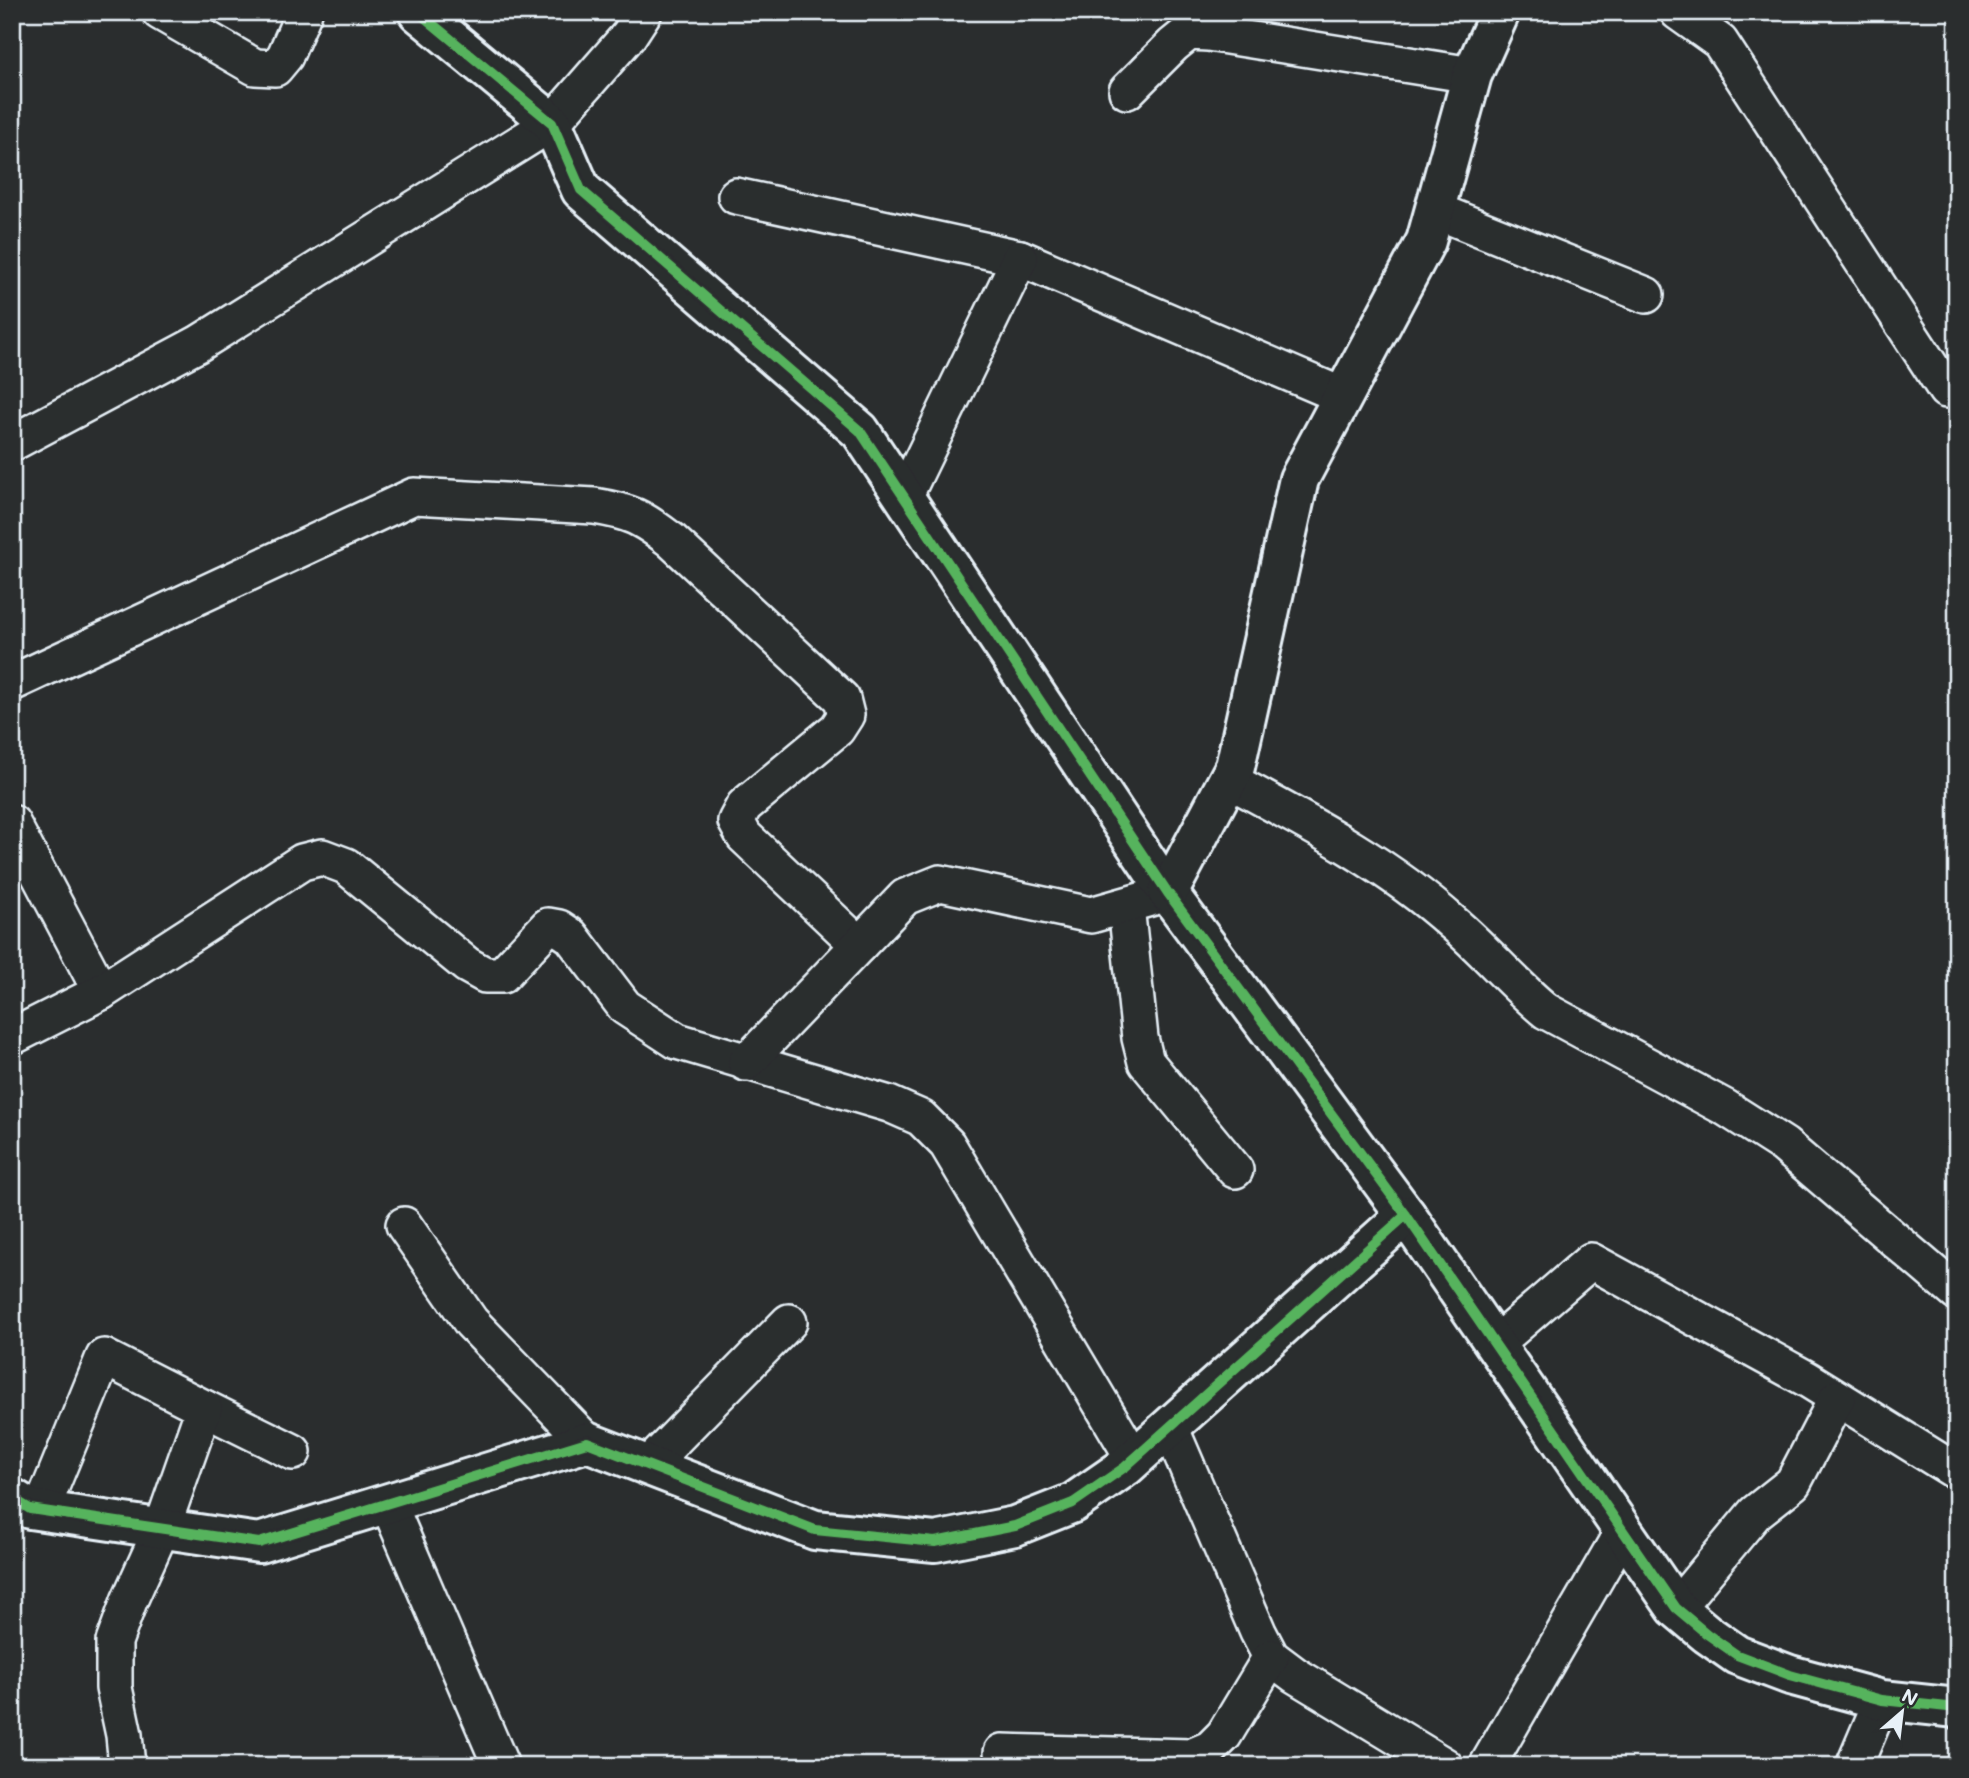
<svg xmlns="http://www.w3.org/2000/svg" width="1969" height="1778" viewBox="0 0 1969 1778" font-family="Mali,sans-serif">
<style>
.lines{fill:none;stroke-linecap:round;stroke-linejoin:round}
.street-casing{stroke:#e8f1f8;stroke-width:40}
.secondary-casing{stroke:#e8f1f8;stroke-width:44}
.street{stroke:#2a2d2e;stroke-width:35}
.secondary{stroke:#2a2d2e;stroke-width:38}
.cycleway-casing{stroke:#2a2d2e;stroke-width:15}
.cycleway{stroke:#56b35d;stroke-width:10}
</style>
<rect width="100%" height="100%" fill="#2a2d2e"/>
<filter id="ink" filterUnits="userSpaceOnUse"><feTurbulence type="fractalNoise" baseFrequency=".0143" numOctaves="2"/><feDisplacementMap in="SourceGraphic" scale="14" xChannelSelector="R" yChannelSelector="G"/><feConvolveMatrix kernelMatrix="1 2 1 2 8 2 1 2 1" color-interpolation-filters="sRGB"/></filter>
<g filter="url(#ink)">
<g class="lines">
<g class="street-casing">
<g id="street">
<polyline points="160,12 255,67 275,68 285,56 304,12"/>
<polyline points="1678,12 1720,42 1946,390"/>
<polyline points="1127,91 1173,45 1189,32 1208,33 1472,75"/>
<polyline points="736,196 1020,258 1343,396"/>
<polyline points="1434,210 1646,295"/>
<polyline points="12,443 198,344 552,123 629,35 644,12"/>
<polyline points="904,497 1020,258"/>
<path d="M12,683L414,496L594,506C631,512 641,517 671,540L842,699L846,715L837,729L744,806L736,821L744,836L859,945"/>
<path d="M1229,780C1307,822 1386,863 1453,923C1486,951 1513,984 1546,1011L1726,1108L1784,1145L1957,1293"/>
<polyline points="12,823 101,992"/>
<polyline points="1126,906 1140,1038 1146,1062 1235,1170"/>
<polyline points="12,1035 14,1036 101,992 302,862 322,857 346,866 467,965 485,975 502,975 548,926 559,928 571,936 625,1007 677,1041 889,1104 921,1118 947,1144 1134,1459"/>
<polyline points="746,1063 905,897 940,883 1091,915 1168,893"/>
<polyline points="404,1225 471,1322 587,1442"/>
<polyline points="1495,1344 1591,1261 1807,1379 1957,1472"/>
<polyline points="204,1408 293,1452"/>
<polyline points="1170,1427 1258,1632 1271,1657 1295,1675 1445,1766"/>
<polyline points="648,1466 789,1322"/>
<polyline points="388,1503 501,1766"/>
<polyline points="41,1511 104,1357 204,1408 162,1528 129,1601 114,1642 114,1688 124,1735 127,1766"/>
<polyline points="1676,1608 1755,1513 1793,1483 1837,1398"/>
<polyline points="1002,1752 1191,1757 1210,1749 1224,1735 1271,1657"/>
<polyline points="1487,1766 1623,1531"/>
<polyline points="1854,1766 1882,1700"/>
</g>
</g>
<g class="secondary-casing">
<g id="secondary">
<polyline points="418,12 552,123 581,190 860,431 1168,893 1406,1215 1676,1608 1707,1634 1737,1655 1790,1675 1882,1700 1957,1708"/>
<polyline points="1168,893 1235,767 1299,479 1426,241 1472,75 1500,12"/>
<polyline points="12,1498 30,1509 259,1543 587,1442 815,1530 935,1542 1015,1526 1073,1503 1125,1467 1406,1215"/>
</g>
</g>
<use href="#street" class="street"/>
<use href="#secondary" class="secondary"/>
<g class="cycleway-casing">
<g id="cycleway">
<polyline points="418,12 552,123 581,190 860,431 1168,893 1406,1215 1676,1608 1707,1634 1737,1655 1790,1675 1882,1700 1957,1708"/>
<polyline points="12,1498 30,1509 259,1543 587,1442 815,1530 935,1542 1015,1526 1073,1503 1125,1467 1406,1215"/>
</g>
</g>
<use href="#cycleway" class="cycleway"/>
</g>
</g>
<rect width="1969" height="1778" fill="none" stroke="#2a2d2e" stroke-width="42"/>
<rect x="21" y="21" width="1927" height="1736" fill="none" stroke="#e8f1f8" stroke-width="2.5" filter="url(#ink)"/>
<g transform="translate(1902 1712) rotate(28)" stroke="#2a2d2e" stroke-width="5" paint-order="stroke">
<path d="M0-5L12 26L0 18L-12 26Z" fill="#e8f1f8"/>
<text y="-10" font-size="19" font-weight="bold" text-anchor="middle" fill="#e8f1f8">N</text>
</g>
</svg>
